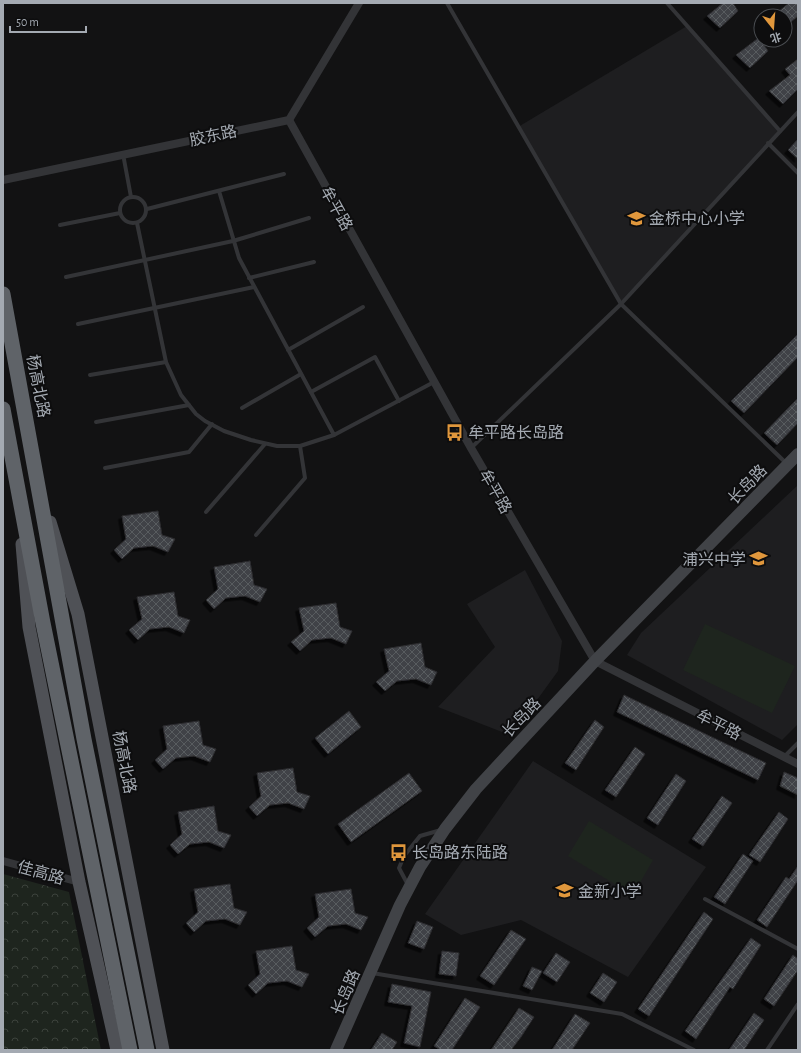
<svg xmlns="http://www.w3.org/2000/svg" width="801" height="1053" viewBox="0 0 801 1053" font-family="'Alegreya Sans','Noto Sans SC',sans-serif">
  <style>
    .built { fill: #1e1e20 }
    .grass { fill: #1e251e }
    .park { fill: url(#park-crowns) }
    .building { fill: url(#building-cross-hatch); stroke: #2c2c2f; filter: url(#shadow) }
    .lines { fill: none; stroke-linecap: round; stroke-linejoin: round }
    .lane { stroke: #333437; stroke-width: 4 }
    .street { stroke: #333437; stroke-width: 8 }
    .secondary { stroke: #414347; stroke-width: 12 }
    .primary { stroke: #4f5156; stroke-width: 13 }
    .highway { stroke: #5f6368; stroke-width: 15 }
    .labels { text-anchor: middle; stroke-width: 4; stroke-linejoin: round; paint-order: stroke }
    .street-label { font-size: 16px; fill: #a4aab2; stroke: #0d0d0e }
    .poi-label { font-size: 16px; fill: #a4aab2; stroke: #0d0d0e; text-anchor: start }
  </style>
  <defs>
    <pattern id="park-crowns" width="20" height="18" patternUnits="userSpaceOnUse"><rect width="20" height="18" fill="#1e251e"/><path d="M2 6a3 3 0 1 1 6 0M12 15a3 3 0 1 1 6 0" fill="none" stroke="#3c423c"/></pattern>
    <pattern id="building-cross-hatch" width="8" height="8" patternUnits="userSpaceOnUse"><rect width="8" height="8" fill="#414246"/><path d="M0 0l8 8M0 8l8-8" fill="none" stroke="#595b5e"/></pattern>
    <filter id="shadow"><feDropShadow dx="-3.5" dy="3.5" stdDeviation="0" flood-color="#0009"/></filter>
  </defs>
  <rect width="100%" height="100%" fill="#121213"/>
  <g class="built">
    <polygon points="687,26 780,131 621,304 518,127"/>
    <polygon points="798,485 798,724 782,740 627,655 641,633"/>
    <polygon points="525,570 562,641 558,671 537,700 502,732 438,707 495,647 467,604"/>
    <polygon points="533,761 706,867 628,977 521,920 461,935 425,914"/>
  </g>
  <g class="grass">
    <polygon points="705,624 795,666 772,713 683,670"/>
    <polygon points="589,821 653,860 633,895 568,856"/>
  </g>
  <polygon class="park" points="3,874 69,892 101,1050 3,1050"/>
  <g class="building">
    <polygon points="723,3 733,3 738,11 720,28 707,16"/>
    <polygon points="789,3 798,3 798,16 785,27 785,16 773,16"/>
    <polygon points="761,36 761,40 770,40 764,45 768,51 750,68 736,55"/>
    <polygon points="798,59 798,89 783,104 769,91 790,75 785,69"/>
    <polygon points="798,139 798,159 788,150"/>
    <polygon points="798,334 798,357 744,413 731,401"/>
    <polygon points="798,398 798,423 777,445 764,433"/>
    <polygon points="158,511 162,535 175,539 168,552 153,546 134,548 122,559 114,550 126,539 122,516"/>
    <polygon points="250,561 254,585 267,589 260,602 245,596 226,598 214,609 206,600 218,589 214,567"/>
    <polygon points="174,592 178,616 190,620 184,633 169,627 150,629 138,640 129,630 142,619 137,597"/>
    <polygon points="336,603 340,627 352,631 346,644 331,638 312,640 300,651 291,642 304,631 299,608"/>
    <polygon points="421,643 425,667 437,672 431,685 416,679 397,681 385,691 376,682 389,671 384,649"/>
    <polygon points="624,695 766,763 758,780 617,712"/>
    <polygon points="349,711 361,727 328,754 315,738"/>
    <polygon points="595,720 604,727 576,770 565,763"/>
    <polygon points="199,721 203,745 216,749 210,762 194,756 176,758 163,769 155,760 167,749 163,726"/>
    <polygon points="635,747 645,754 616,797 605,790"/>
    <polygon points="293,768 297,792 310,796 304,809 288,803 270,805 257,816 249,807 261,796 257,773"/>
    <polygon points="784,772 798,778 798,795 780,786"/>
    <polygon points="409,773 422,791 351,842 338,824"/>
    <polygon points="676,774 686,781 658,825 647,818"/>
    <polygon points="722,796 732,803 703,846 692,839"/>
    <polygon points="214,806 218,831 231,835 224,848 209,842 190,844 178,854 170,845 182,834 178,812"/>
    <polygon points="779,812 788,819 760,862 749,855"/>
    <polygon points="743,854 753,861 725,904 714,897"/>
    <polygon points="798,866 798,880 767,927 757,920 786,877 789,879"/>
    <polygon points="230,884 234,908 247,912 240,925 225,919 206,921 194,932 186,923 198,912 194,889"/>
    <polygon points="351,889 355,913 368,917 361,930 346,924 328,926 315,937 307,928 319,917 315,894"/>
    <polygon points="704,912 713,919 649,1016 638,1009"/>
    <polygon points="417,921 433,927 424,949 408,943"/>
    <polygon points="511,930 526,939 494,985 480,976"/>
    <polygon points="751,938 761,945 733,989 730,987 696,1039 685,1031"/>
    <polygon points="292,946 296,970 309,974 302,987 287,981 268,983 256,994 248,985 260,974 256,951"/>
    <polygon points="442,951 459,953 456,976 439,974"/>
    <polygon points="556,953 570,962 557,982 543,973"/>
    <polygon points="793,955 798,959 798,970 774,1006 764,999"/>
    <polygon points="532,967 542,971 532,990 523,986"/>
    <polygon points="603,973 617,982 604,1002 590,993"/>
    <polygon points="392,984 431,992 420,1047 404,1043 412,1006 388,1002"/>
    <polygon points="465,998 480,1007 452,1050 441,1050 434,1046"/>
    <polygon points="519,1008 534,1017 521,1037 511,1050 491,1050"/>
    <polygon points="754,1013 764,1020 744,1050 729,1050"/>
    <polygon points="575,1014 590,1023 572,1050 552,1050"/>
    <polygon points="382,1033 397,1042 392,1050 371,1050"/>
  </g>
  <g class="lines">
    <g class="lane">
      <polyline points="447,3 621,304 786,463"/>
      <polyline points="667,3 780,131"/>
      <polyline points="768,143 798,173"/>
      <polyline points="123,154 131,197"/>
      <polyline points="219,191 239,258 334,435 434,382"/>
      <circle cx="133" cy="210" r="13"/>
      <polyline points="147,209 284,174"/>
      <polyline points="137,223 166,362 181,395 196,414 205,421 224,431 251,440 277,446 300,446 334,435"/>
      <polyline points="60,225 120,213"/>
      <polyline points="66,277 233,241 309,218"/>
      <polyline points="249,278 314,262"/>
      <polyline points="78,324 254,287"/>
      <polyline points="288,350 363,307"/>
      <polyline points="90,375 166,362"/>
      <polyline points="311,392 375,357 399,401"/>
      <polyline points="242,408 301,374"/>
      <polyline points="96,422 189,405"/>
      <polyline points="471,448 621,304 798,112"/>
      <polyline points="105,468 189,452 212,424"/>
      <polyline points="206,512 265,444"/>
      <polyline points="256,535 305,478 300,446"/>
      <polyline points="784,757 798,743"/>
      <polyline points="408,885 399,868 404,856 420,836 441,830"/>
      <polyline points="705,899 798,949"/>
      <polyline points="372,973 622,1014 694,1050"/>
      <polyline points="767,1050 798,1004"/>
    </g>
    <g class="street">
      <polyline points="289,120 471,448 595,661 798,764"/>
      <polyline points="3,180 289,120 359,3"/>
      <polyline points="3,861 79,882"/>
    </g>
    <polyline class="secondary" points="336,1050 400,905 420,867 445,829 476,789 595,661 798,454"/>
    <g class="primary">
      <polyline points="50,522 78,614 163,1050"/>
      <polyline points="22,544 29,627 79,882 117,1050"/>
    </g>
    <g class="highway">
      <polyline points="3,294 84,739 147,1050"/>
      <polyline points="3,409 43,623 130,1050"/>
    </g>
  </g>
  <defs>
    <symbol id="school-bare" viewBox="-9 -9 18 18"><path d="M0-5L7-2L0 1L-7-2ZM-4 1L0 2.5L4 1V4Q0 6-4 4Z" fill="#e0973c" stroke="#0d0d0e" stroke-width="2.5" paint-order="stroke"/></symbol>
    <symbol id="bus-bare" viewBox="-9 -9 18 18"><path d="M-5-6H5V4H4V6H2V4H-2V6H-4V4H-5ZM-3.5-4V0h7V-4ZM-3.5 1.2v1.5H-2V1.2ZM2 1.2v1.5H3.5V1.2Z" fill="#e0973c" stroke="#0d0d0e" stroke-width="2.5" paint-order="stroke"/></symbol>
  </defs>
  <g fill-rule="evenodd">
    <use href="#school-bare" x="624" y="206" width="25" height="25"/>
    <use href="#bus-bare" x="442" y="420" width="25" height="25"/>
    <use href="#school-bare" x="746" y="546" width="25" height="25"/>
    <use href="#bus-bare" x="386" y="840" width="25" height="25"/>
    <use href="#school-bare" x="552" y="878" width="25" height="25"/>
  </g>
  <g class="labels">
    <g class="street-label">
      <text transform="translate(213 135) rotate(-12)" y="6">胶东路</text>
      <text transform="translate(337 208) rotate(61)" y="6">牟平路</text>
      <text transform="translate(39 386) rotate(79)" y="6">杨高北路</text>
      <text transform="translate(747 484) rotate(-46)" y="6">长岛路</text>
      <text transform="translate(496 491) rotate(60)" y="6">牟平路</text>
      <text transform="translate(521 717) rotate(-46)" y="6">长岛路</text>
      <text transform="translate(719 724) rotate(27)" y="6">牟平路</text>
      <text transform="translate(125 762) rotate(79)" y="6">杨高北路</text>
      <text transform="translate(41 872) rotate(16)" y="6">佳高路</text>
      <text transform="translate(345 992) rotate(-67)" y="6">长岛路</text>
    </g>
    <g class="poi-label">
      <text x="649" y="224">金桥中心小学</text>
      <text x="468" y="438">牟平路长岛路</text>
      <text x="746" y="565" text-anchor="end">浦兴中学</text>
      <text x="412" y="858">长岛路东陆路</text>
      <text x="578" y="897">金新小学</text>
    </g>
  </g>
  <rect width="801" height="1053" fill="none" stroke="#a4aab2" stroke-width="8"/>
  <g transform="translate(773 28) rotate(163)"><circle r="19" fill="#0d0d0e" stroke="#494c50"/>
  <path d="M0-3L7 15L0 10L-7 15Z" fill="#e0973c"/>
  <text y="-6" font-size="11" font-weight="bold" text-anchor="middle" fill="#a4aab2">北</text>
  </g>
  <path d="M10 26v6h76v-6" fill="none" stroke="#a4aab2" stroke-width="2"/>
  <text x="16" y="26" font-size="12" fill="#a4aab2" stroke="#0d0d0e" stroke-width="3" paint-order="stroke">50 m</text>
</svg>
